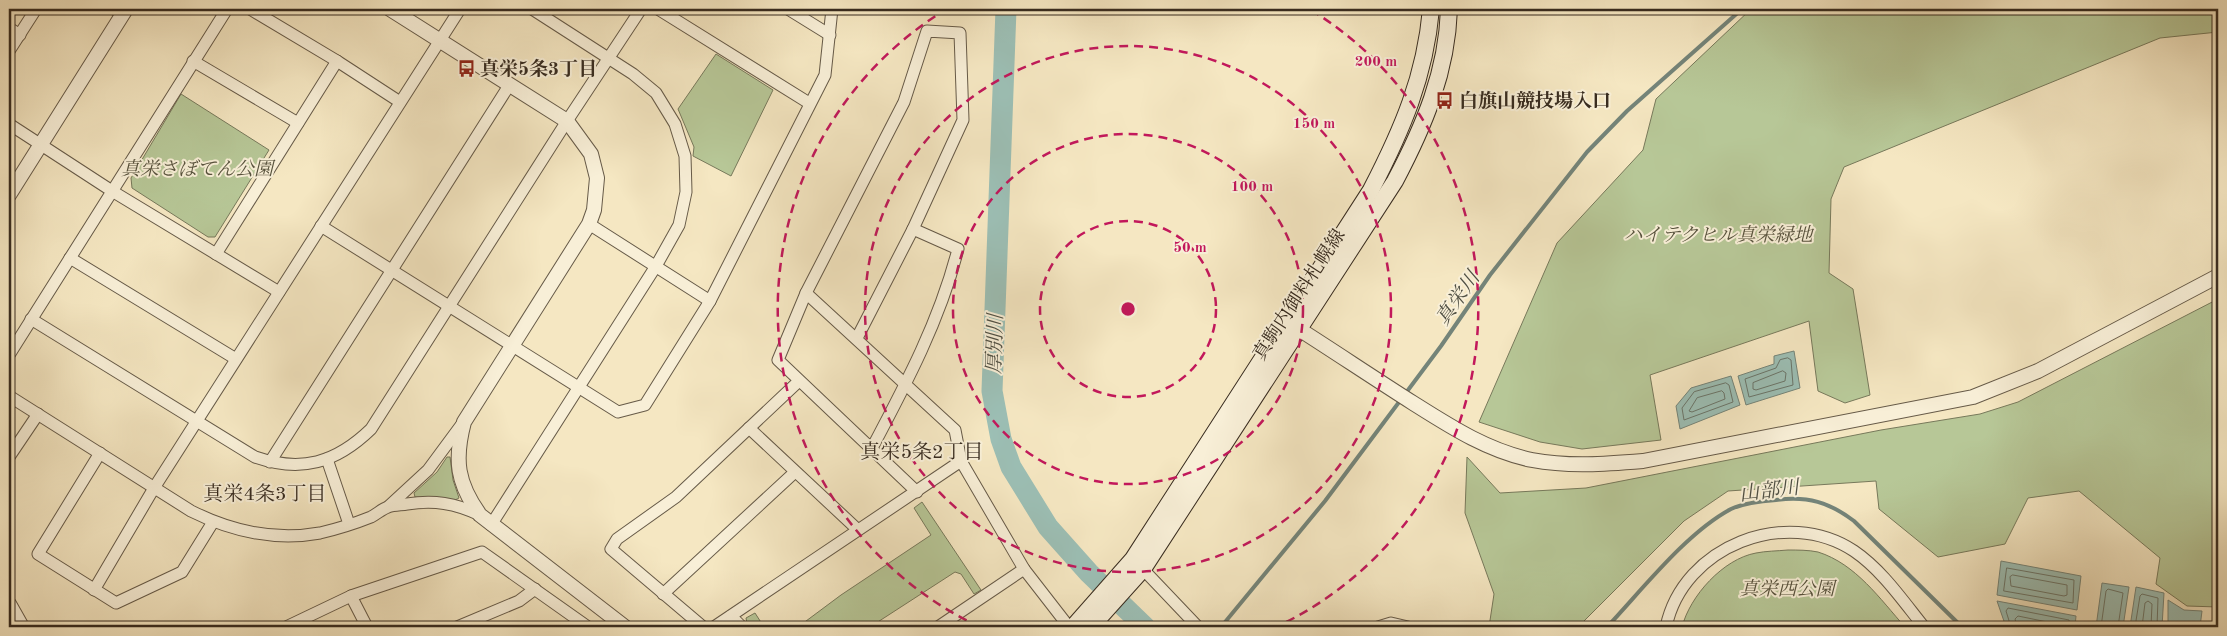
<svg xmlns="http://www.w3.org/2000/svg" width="2227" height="636" viewBox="0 0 2227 636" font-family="'Old Standard TT','Noto Serif JP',serif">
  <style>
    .green { fill: #b7c797; stroke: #77795b }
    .water { fill: #9cbfb5; stroke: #748479 }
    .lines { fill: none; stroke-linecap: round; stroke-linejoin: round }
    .shore { stroke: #6a756a; stroke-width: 1 }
    .stream { stroke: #748479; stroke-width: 4 }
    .river { stroke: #9cbfb5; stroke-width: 21 }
    .minor-casing { stroke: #665a48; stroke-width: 13 }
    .tertiary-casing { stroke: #665a48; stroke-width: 16 }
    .secondary-casing { stroke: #372b1f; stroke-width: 18 }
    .minor { stroke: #f8efd7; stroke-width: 11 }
    .tertiary { stroke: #f8efd7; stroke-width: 14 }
    .secondary { stroke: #f8efd7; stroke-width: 16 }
    .ring { fill: none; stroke: #c2185b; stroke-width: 2.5; stroke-dasharray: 9 6 }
    .labels { text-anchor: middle; stroke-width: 4; stroke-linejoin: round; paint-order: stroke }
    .poi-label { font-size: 19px; font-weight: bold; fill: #372b1f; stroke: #f8efd7; text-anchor: start }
    .park-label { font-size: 19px; font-style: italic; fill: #57523d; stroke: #f8efd7 }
    .street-label { font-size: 19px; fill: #372b1f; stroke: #f8efd7 }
    .water-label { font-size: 20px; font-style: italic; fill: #505044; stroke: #f8efd7 }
    .neighbourhood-label { font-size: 20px; fill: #372b1f; stroke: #f8efd7 }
    .centre { fill: #c2185b; stroke: #f8efd7; stroke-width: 2.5 }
    .ring-label { font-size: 15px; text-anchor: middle; font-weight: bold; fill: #c2185b; stroke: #f8efd7; stroke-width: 4; stroke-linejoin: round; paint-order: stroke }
  </style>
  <rect width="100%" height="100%" fill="#f5e7c2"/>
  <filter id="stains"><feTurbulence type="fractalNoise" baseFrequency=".004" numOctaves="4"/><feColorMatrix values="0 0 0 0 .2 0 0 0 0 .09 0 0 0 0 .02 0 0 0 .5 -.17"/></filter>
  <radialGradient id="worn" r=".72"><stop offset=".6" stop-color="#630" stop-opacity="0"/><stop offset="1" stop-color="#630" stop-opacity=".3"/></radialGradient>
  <g class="green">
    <polygon points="1751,9 2218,9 2218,32 2160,38 1844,167 1831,199 1829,273 1853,289 1870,395 1845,403 1818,391 1809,321 1650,375 1661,440 1582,449 1540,442 1479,422 1557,243 1643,150 1656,99"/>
    <polygon points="716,54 773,90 731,176 693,156 694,147 678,109"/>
    <polygon points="181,94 269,150 215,237 208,237 132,188 131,178"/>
    <polygon points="2218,299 2218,607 2187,606 2156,584 2160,558 2079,491 2028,498 2005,544 1938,557 1879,509 1876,481 1728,491 1684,521 1578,627 1489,627 1494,594 1465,513 1467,457 1500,493 1586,488 1881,430 1980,414 2018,402"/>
    <polygon points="447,457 450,457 453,480 459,498 455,500 415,497 414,493 437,472"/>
    <polygon points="922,502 981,590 974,594 961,574 955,572 870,627 798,627 841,595 931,535 914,508"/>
    <path d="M1788 550C1797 550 1809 550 1818 552 1856 564 1880 599 1905 627H1682C1690 596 1723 559 1756 553 1766 551 1777 551 1788 550Z"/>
    <polygon points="755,613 764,627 751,627 747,623 746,618"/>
  </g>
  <g class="water">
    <polygon points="1794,351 1800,388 1746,405 1738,376 1774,364 1774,356"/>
    <polygon points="1731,376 1740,405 1680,429 1676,406 1691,388"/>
    <polygon points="2001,561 2081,576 2077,610 1997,595"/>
    <polygon points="2102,583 2129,587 2123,627 2096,627"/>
    <polygon points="2136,587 2164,593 2162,627 2130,627"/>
    <polygon points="2168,600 2184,610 2202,611 2200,627 2168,627"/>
    <polygon points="1997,601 2076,616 2075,627 2006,627"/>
  </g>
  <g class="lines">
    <g class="shore">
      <polygon points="1788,358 1791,360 1793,385 1749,397 1745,379 1776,368 1780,360"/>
      <polygon points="1783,371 1786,373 1785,381 1756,390 1753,389 1753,383"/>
      <polygon points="1726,383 1729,385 1733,402 1684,420 1682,408 1694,392"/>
      <polygon points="1722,391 1724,393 1725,399 1692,412 1689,411 1697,398"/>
      <polygon points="2007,568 2074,580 2073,603 2004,591"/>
      <polygon points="2013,575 2067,585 2067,595 2064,596 2011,586 2010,577"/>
      <polyline points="2011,627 2006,611 2008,608 2069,620 2070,627"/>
      <polyline points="2017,627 2015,619 2018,616 2062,625 2064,627"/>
      <polyline points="2101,627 2106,591 2108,589 2123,593 2118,627"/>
      <polyline points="2135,627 2140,596 2142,594 2158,598 2157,627"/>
      <polyline points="2142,627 2145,603 2148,601 2152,604 2151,627"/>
    </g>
    <g class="stream">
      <polyline points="1221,627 1325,501 1441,346 1490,275 1587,152 1627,111 1742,9"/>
      <path d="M1607 627C1642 590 1686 533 1731 509 1744 503 1762 501 1776 500 1808 496 1829 502 1854 521L1962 627"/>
    </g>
    <polyline class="river" points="1006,9 992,391 1001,439 1011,467 1048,527 1089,573 1145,627"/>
    <defs>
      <g id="minor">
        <polyline points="114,9 123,14"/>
        <polyline points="250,9 337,61 400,102"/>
        <polyline points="658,9 809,103"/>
        <polyline points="788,9 830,35"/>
        <polyline points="9,28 20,35"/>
        <polyline points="9,51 36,9"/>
        <polyline points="193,61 298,123"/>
        <polyline points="9,124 112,191 279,292"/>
        <polyline points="589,224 710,301"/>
        <polyline points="321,226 618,412 645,405 710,301 825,75 832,9"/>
        <polyline points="216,254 337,61"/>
        <polyline points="70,258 236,359"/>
        <polyline points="806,293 955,430 961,461"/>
        <path d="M31 319 255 457C301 473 336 463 371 429L567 121 641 9"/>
        <polyline points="857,338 913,229 963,120 960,33 927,31 904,102 806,293 778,360 917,492"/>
        <polyline points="9,355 227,9"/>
        <path d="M9 396 191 511C231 531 276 541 320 533 337 529 356 523 371 517 377 514 382 509 388 507 393 505 401 505 407 504 434 500 455 503 480 515"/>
        <polyline points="749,428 857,529"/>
        <path d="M872 448C906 384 940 320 958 249L913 229"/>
        <polyline points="100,453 38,554 116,603 182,572 213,522"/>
        <polyline points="9,457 38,414"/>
        <polyline points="327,459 349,524"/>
        <polyline points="270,462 510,84"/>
        <polyline points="389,506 428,470 462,424"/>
        <polyline points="491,525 656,266 679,225 686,192 685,156 675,124 656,93 633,74 532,9"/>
        <polyline points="1139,565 1198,627"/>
        <polyline points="94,590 154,488 460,9"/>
        <polyline points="663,594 795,472"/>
        <polyline points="351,596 367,627"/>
        <polyline points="731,616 742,627"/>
        <polyline points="286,627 351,596 482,552 588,627"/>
        <polyline points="457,627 519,601 535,589"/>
        <polyline points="703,627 611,549 617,539 676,497 799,381"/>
        <polyline points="714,627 961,461 1024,569 1069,627"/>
        <polyline points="938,627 1024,569"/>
        <polyline points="1378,627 1391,623 1408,627"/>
        <path d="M1666 627C1683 546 1786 506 1854 551 1882 570 1903 601 1924 627"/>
      </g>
      <g id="tertiary">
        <path d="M390 9 567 121 591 154 597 178 594 210 589 224 464 422C454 460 457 483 480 515L625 627"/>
        <polyline points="9,195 126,9"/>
        <path d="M1291 324C1332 350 1372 377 1413 403 1451 427 1488 451 1532 460 1569 467 1606 464 1643 461L1973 397 2038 371 2218 276"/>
        <polyline points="9,604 22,627"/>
      </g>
      <g id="secondary">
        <path d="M1073 627 1133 559 1371 190C1402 130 1425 77 1431 9"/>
        <path d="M1091 627 1143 569 1395 181C1424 126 1447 72 1449 9"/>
      </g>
    </defs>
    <use href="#minor" class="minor-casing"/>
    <use href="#tertiary" class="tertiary-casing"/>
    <use href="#secondary" class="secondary-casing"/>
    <use href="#minor" class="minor"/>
    <use href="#tertiary" class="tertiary"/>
    <use href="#secondary" class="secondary"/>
  </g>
  <g class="ring">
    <circle cx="1128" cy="309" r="88"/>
    <circle cx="1128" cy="309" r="175"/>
    <circle cx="1128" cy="309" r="263"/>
    <path d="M980 627A351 351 0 0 1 945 10M1311 10A351 351 0 0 1 1276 627"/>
  </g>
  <defs>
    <symbol id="bus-bare" viewBox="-9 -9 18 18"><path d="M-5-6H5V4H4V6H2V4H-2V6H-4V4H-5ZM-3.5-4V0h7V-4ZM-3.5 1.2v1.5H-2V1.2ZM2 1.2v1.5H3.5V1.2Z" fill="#8f2418" stroke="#f8efd7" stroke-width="2.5" paint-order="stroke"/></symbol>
  </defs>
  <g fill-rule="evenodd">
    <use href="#bus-bare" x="454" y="56" width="25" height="25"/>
    <use href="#bus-bare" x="1432" y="88" width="25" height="25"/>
  </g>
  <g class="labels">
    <g class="poi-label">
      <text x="480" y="75">真栄5条3丁目</text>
      <text x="1459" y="107">白旗山競技場入口</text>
    </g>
    <g class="park-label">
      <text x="197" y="175">真栄さぼてん公園</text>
      <text x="1718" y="241">ハイテクヒル真栄緑地</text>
      <text x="1787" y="595">真栄西公園</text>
    </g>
    <g class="street-label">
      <text transform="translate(1298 294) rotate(-57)" y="7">真駒内御料札幌線</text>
    </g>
    <g class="water-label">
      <text transform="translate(1457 298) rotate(-55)" y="7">真栄川</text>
      <text transform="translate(994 344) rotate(-88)" y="7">厚別川</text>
      <text transform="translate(1769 490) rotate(-7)" y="7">山部川</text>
    </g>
    <g class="neighbourhood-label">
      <text x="922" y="458">真栄5条2丁目</text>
      <text x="265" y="500">真栄4条3丁目</text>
    </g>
  </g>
  <circle cx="1128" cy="309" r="8" class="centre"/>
  <g class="ring-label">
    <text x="1376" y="66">200 m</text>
    <text x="1314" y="128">150 m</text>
    <text x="1252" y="191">100 m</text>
    <text x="1190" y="252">50 m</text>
  </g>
  <rect width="2227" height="636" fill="none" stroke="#f5e7c2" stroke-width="30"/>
  <rect x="10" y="10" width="2207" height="616" fill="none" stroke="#372b1f" stroke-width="2.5"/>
  <rect x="15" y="15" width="2197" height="606" fill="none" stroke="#372b1f"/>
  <rect width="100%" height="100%" filter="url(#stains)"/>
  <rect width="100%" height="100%" fill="url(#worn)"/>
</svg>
